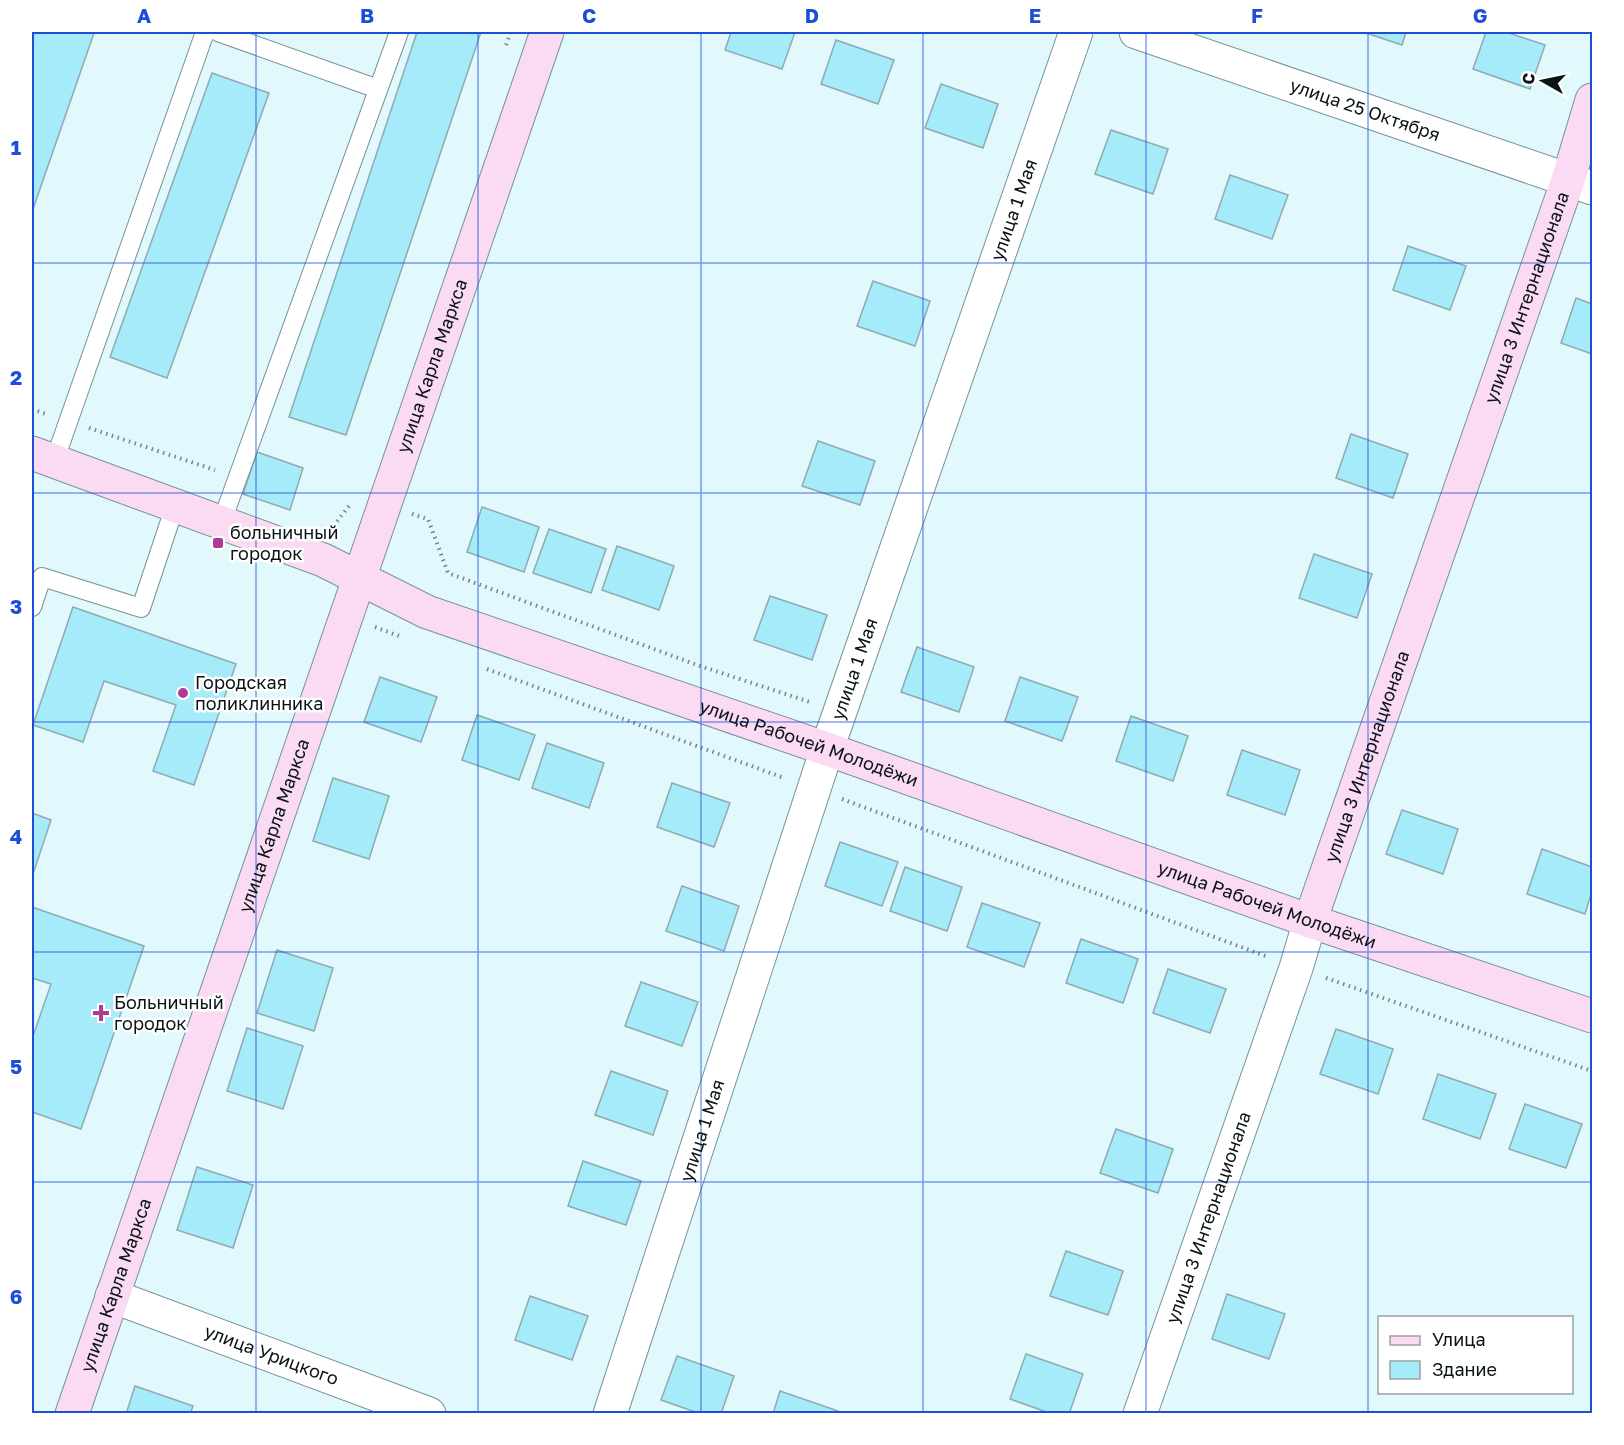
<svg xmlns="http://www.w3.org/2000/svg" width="1624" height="1445" viewBox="0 0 1624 1445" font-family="'Golos Text',sans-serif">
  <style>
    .building { fill: #a5ebfa; stroke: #8faab0; stroke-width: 1.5 }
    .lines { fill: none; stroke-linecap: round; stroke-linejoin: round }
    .lane-casing { stroke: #789297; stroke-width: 20 }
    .street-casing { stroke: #789297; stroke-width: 35 }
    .secondary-casing { stroke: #789297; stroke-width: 35 }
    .path { stroke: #76868a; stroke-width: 4; stroke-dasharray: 1.5 4.5; stroke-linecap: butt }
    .lane { stroke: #fff; stroke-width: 18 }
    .street { stroke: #fff; stroke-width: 33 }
    .secondary { stroke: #fbdaf3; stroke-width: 33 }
    .grid { fill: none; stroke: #1d4ed8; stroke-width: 1.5; stroke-opacity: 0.55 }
    .poi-dot { fill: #ae3b95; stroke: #fff; stroke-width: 2 }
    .labels { text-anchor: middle; stroke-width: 5; stroke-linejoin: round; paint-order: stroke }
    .street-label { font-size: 18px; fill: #0a1416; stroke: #fff }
    .poi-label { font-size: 18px; fill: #0a1416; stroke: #fff; text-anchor: start }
    .neatline { fill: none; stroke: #1d4ed8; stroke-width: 2 }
    .grid-label { font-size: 20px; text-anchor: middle; font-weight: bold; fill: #1d4ed8 }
  </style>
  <rect width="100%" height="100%" fill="#e1f8fd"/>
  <g class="building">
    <polygon points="32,32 94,33 32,212"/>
    <polygon points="417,32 481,32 346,435 289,417"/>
    <polygon points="731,32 795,32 782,69 725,50"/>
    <polygon points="1363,32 1406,32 1402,45"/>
    <polygon points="1486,32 1506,32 1545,45 1530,89 1473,69"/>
    <polygon points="836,40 894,60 878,104 821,84"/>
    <polygon points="212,73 269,93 167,378 110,357"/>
    <polygon points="941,84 998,104 983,148 925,128"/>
    <polygon points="1111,130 1168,149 1153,194 1095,174"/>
    <polygon points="1230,175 1288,195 1272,239 1215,219"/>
    <polygon points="1408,246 1466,266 1450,310 1393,290"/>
    <polygon points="873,281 930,301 915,346 857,326"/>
    <polygon points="1576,298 1592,304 1592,354 1561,343"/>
    <polygon points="1351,434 1408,454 1393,498 1336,478"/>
    <polygon points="818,441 875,461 860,505 802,486"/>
    <polygon points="257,452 303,468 290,510 243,494"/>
    <polygon points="482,507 539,527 524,572 467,552"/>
    <polygon points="549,529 606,549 591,593 533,573"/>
    <polygon points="617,546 674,566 659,610 602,590"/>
    <polygon points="1314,554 1372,574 1357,618 1299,598"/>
    <polygon points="770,596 827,615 812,660 754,640"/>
    <polygon points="73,607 236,664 194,785 153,771 176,705 104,681 83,742 33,725"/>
    <polygon points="917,647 974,667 959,712 901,692"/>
    <polygon points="380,677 437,697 421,742 364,722"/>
    <polygon points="1020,677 1078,697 1062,741 1005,721"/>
    <polygon points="477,715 535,735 519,780 462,760"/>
    <polygon points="1131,716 1188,736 1173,781 1116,761"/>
    <polygon points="547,743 604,763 589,808 532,788"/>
    <polygon points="1242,750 1300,770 1285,815 1227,795"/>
    <polygon points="333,778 389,796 369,859 313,841"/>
    <polygon points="672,783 730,803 714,847 657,827"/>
    <polygon points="1402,810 1458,829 1443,874 1386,854"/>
    <polygon points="32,813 51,820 32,877"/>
    <polygon points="840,842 898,862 882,906 825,886"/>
    <polygon points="1542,849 1592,867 1592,891 1585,914 1527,894"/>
    <polygon points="905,867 962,887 947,931 890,911"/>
    <polygon points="682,886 739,906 724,951 666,931"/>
    <polygon points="982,903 1040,923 1024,967 967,947"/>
    <polygon points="32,907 144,946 81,1129 32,1112 32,1039 51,984 32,978"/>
    <polygon points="1081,939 1138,959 1123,1003 1066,983"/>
    <polygon points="277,950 333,968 314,1031 257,1013"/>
    <polygon points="1168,969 1226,989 1210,1033 1153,1013"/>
    <polygon points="641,982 698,1002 682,1046 625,1026"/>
    <polygon points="247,1028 303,1046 283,1109 227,1091"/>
    <polygon points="1336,1029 1393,1049 1378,1094 1320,1074"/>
    <polygon points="611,1071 668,1091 653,1135 595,1115"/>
    <polygon points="1438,1074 1496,1094 1480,1139 1423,1119"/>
    <polygon points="1525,1104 1582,1124 1566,1168 1509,1149"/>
    <polygon points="1116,1129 1173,1149 1158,1193 1100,1173"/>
    <polygon points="583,1161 641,1181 626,1225 568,1206"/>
    <polygon points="197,1167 253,1185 233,1248 177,1230"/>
    <polygon points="1066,1251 1123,1271 1108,1315 1050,1296"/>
    <polygon points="1227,1294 1285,1314 1269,1359 1212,1339"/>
    <polygon points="530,1296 588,1316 572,1360 515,1340"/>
    <polygon points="1026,1354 1083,1374 1069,1414 1052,1414 1010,1399"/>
    <polygon points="677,1356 734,1376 721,1414 701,1414 661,1400"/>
    <polygon points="135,1386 193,1406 190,1414 126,1414"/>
    <polygon points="780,1391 838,1411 837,1414 773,1414"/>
  </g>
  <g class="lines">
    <defs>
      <g id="lane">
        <polyline points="218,32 378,89"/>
        <polyline points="54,462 205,32"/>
        <polyline points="222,521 399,32"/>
        <polyline points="32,607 42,577 141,608 175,506"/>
      </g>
      <g id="street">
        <path id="s1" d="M1136 32 1592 188"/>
        <path id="s2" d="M112 1296 429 1414"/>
        <path id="s3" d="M610 1414 827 749 1076 32"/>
        <path id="s4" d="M1140 1414 1296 968 1310 921"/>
      </g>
      <g id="secondary">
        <path id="s5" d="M32 453 323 560 427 612 827 749 1310 921 1592 1016"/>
        <path id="s6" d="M1310 921 1568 180 1592 100"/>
        <path id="s7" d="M72 1414 547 32"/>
      </g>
    </defs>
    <use href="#lane" class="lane-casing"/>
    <use href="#street" class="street-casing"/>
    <use href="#secondary" class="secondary-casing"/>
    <g class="path">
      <polyline points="506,45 511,32"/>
      <polyline points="32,409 48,415"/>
      <polyline points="89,428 215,470"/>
      <polyline points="412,514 428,519 448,573 700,666 810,702"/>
      <polyline points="332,532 334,525 349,506"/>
      <polyline points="375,627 402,637"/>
      <polyline points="487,669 784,778"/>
      <polyline points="842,799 1268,957"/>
      <polyline points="1326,978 1592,1071"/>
    </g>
    <use href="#lane" class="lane"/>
    <use href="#street" class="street"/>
    <use href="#secondary" class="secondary"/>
  </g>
  <path class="grid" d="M256 32V1414M478 32V1414M701 32V1414M923 32V1414M1146 32V1414M1368 32V1414M32 263H1592M32 493H1592M32 722H1592M32 952H1592M32 1182H1592"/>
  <g class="poi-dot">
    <rect x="212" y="537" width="12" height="12" rx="3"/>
    <circle cx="183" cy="693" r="6"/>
    <path d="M98 1004h6v6h6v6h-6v6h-6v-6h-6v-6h6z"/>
  </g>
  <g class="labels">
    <g class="street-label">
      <text dy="6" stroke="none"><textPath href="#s1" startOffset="242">улица 25 Октября</textPath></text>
      <text dy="6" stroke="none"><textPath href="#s3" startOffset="1270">улица 1 Мая</textPath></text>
      <text dy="6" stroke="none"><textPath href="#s6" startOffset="660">улица 3 Интернационала</textPath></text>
      <text dy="6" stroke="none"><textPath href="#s7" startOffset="1108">улица Карла Маркса</textPath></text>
      <text dy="6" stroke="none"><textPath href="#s3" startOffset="784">улица 1 Мая</textPath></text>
      <text dy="6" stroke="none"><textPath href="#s5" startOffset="830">улица Рабочей Молодёжи</textPath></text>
      <text dy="6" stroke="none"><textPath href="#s6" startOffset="174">улица 3 Интернационала</textPath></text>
      <text dy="6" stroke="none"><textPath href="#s7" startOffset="622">улица Карла Маркса</textPath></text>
      <text dy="6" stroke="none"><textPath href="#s5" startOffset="1316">улица Рабочей Молодёжи</textPath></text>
      <text dy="6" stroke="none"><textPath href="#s3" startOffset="298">улица 1 Мая</textPath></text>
      <text dy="6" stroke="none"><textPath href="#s4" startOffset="208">улица 3 Интернационала</textPath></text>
      <text dy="6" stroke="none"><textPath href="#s7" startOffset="136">улица Карла Маркса</textPath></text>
      <text dy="6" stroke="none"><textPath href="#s2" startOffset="170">улица Урицкого</textPath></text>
    </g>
    <g class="poi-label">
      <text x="230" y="539">больничный<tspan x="230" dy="21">городок</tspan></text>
      <text x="195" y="689">Городская<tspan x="195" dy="21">поликлинника</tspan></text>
      <text x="114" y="1009">Больничный<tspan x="114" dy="21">городок</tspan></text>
    </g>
  </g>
  <rect width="1624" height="1445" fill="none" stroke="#ffffff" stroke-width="66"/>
  <rect x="1378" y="1316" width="195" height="78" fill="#ffffff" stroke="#9da1a2" stroke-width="1.5"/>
  <rect x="1390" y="1336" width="30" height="9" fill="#fbdaf3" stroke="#9da1a2" stroke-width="1.5"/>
  <text x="1432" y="1346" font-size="18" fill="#0a1416">Улица</text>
  <rect x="1390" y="1361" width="30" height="18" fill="#a5ebfa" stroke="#9da1a2" stroke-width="1.5"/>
  <text x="1432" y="1376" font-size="18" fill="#0a1416">Здание</text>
  <g transform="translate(1543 81) rotate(279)" stroke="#ffffff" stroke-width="4.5" paint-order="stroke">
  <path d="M0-4.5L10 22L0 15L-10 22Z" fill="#0a1416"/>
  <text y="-9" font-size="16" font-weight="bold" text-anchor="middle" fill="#0a1416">С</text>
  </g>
  <rect x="33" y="33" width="1558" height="1379" class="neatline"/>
  <g class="grid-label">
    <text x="144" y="23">A</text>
    <text x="367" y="23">B</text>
    <text x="589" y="23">C</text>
    <text x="812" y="23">D</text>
    <text x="1035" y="23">E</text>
    <text x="1257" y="23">F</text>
    <text x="1480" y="23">G</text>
    <text x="16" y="155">1</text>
    <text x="16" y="385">2</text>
    <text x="16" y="614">3</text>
    <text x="16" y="844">4</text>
    <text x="16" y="1074">5</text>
    <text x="16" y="1304">6</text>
  </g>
</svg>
